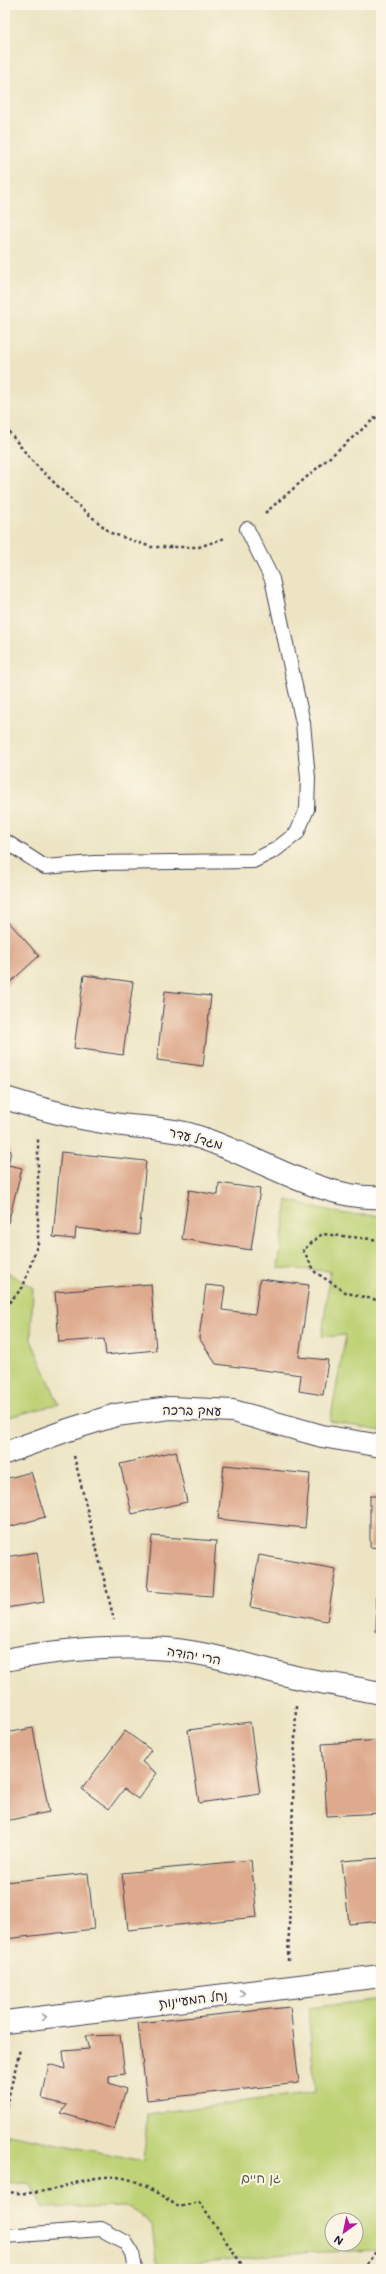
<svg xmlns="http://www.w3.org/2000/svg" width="386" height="2274" viewBox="0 0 386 2274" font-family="Mali,'Playpen Sans Hebrew',sans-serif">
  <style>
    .green { fill: #bdd175; stroke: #707a58; fill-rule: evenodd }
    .building { fill: #deaa8e }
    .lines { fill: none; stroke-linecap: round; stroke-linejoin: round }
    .service-casing { stroke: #403f4f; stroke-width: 16 }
    .minor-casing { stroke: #403f4f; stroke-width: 24 }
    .tertiary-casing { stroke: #403f4f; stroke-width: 24 }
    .path { stroke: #403f4f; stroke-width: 2.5; stroke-dasharray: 3 3; stroke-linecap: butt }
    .service { stroke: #fff; stroke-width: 14 }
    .minor { stroke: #fff; stroke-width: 22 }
    .tertiary { stroke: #fff; stroke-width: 22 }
    .oneway { stroke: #9c9ca7 }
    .labels { text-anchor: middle; stroke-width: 4; stroke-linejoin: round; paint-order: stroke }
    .street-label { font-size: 13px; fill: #22223b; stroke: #fcf5e5 }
    .park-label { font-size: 13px; fill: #50574c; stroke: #fcf5e5 }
  </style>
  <rect width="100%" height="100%" fill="#fcf5e5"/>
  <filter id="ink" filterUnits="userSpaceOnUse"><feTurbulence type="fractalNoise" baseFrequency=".025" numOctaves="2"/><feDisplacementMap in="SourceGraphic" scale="8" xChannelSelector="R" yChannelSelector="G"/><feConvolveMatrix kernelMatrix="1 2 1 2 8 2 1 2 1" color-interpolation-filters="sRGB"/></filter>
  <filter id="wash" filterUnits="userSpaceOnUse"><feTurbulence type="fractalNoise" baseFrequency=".012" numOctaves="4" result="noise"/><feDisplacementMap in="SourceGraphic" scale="16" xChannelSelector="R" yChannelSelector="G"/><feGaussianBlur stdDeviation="0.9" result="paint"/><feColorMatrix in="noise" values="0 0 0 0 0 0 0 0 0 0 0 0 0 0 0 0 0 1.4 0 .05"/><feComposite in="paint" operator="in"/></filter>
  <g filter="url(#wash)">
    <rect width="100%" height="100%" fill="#ece4c3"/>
    <g class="green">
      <polygon points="287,1200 344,1214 381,1216 381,1431 330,1421 346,1335 322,1337 330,1271 278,1268"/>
      <polygon points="5,1271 33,1288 31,1340 59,1404 5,1418"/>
      <path d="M381 1999V2250L294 2253 157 2267 152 2225 137 2212 126 2206 43 2208 30 2183 5 2184V2146L8 2134 144 2161 147 2114 315 2092 308 2008ZM332 2220H356V2244H332Z"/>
    </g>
    <g id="blocks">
      <g class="building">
        <polygon points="8,921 39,956 5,987 5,924"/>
        <polygon points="84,975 133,982 123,1055 74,1048"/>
        <polygon points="165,991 211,996 203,1066 157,1060"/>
        <polygon points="5,1149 11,1151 8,1165 22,1168 8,1223 5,1222"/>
        <polygon points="61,1152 146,1161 139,1235 76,1228 75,1239 53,1237"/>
        <polygon points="219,1183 260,1189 251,1250 182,1239 189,1190 218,1195"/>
        <polygon points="260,1279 309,1285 299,1357 328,1360 323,1395 299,1391 301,1375 216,1364 199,1338 206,1285 225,1287 222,1310 255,1314"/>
        <polygon points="151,1284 156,1350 106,1355 104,1339 59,1342 55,1292"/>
        <polygon points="176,1451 187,1502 132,1514 120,1464"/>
        <polygon points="224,1465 310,1474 305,1528 218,1519"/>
        <polygon points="31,1472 45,1517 5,1528 5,1479"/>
        <polygon points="370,1496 381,1496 381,1548 370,1547"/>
        <polygon points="152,1536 216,1541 212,1596 147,1591"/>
        <polygon points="37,1552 44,1602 5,1608 5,1557"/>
        <polygon points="259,1555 336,1569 327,1621 250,1607"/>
        <polygon points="377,1580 381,1581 381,1633 376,1633"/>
        <polygon points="250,1722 260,1794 199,1803 188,1730"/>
        <polygon points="33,1728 49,1812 5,1821 5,1733"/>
        <polygon points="125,1731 151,1750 142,1762 157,1773 138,1799 124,1789 109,1809 82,1789"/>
        <polygon points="381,1740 381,1813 327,1816 322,1744"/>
        <polygon points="381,1858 381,1921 349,1924 342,1861"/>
        <polygon points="251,1860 257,1917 128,1930 122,1873"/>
        <polygon points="88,1873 94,1929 5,1939 5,1882"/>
        <polygon points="290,2007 299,2083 147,2100 138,2023"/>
        <polygon points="120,2035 125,2074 109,2076 109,2083 126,2089 114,2129 61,2113 67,2105 42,2099 49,2064 65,2069 63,2051 89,2049 85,2036"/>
      </g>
    </g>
  </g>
  <g filter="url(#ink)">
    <use href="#blocks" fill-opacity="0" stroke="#403f4f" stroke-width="1"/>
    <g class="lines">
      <defs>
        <g id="service">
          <polyline points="5,841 45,867 94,863 253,861 275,850 297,833 307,809 308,778 303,723 272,579 247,529"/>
          <polyline points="5,2236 101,2229 125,2242 132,2253 135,2269"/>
        </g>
        <g id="minor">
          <path d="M5 1098C39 1109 73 1117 108 1123 136 1128 165 1127 192 1135 252 1152 319 1201 381 1197"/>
          <polyline points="5,1453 68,1430 116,1415 170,1408 233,1411 322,1436 381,1446"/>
          <polyline points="5,2022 381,1976"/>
        </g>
        <path id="tertiary" d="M5 1660C58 1650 114 1645 168 1649 211 1653 253 1667 295 1677 323 1683 352 1687 381 1693"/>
      </defs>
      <use href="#service" class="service-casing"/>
      <use href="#minor" class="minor-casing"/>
      <use href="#tertiary" class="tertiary-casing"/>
      <g class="path">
        <polyline points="5,427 33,462 74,502 111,533 151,547 199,547 225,538"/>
        <polyline points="265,513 381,413"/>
        <polyline points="381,1240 322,1234 303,1250 315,1272 347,1293 381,1301"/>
        <polyline points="5,1307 23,1287 38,1243 38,1137"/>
        <polyline points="74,1456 114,1620"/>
        <polyline points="288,1961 296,1706"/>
        <polyline points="5,2112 20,2049"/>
        <path d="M5 2191C50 2202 86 2168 128 2179 144 2183 165 2198 179 2207L199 2202 245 2269"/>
        <polyline points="363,2269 381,2245"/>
      </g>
      <use href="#service" class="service"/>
      <use href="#minor" class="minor"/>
      <use href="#tertiary" class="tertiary"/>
    </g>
    <defs><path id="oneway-chevron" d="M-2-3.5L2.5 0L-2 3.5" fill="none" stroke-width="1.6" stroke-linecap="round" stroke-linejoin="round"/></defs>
    <g class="oneway">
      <use href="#oneway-chevron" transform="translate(242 1993) rotate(-7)"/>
      <use href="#oneway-chevron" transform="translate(44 2017) rotate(-7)"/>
    </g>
  </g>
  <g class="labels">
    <g class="street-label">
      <text transform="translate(196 1138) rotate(14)" y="5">מגדל עדר</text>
      <text transform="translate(192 1410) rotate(1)" y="5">עמק ברכה</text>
      <text transform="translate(194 1655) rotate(10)" y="5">הרי יהודה</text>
      <text transform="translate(193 1999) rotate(-7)" y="5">נחל המעיינות</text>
    </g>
    <g class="park-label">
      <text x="261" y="2183">גן חיים</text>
    </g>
  </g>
  <rect width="386" height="2274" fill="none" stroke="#fcf5e5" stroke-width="20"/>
  <g transform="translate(344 2232) rotate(213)"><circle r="19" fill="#fcf5e5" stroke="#a5a1a1"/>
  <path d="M0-3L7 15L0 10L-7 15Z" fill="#b5179e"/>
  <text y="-6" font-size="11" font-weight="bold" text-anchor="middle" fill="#22223b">N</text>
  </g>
</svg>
